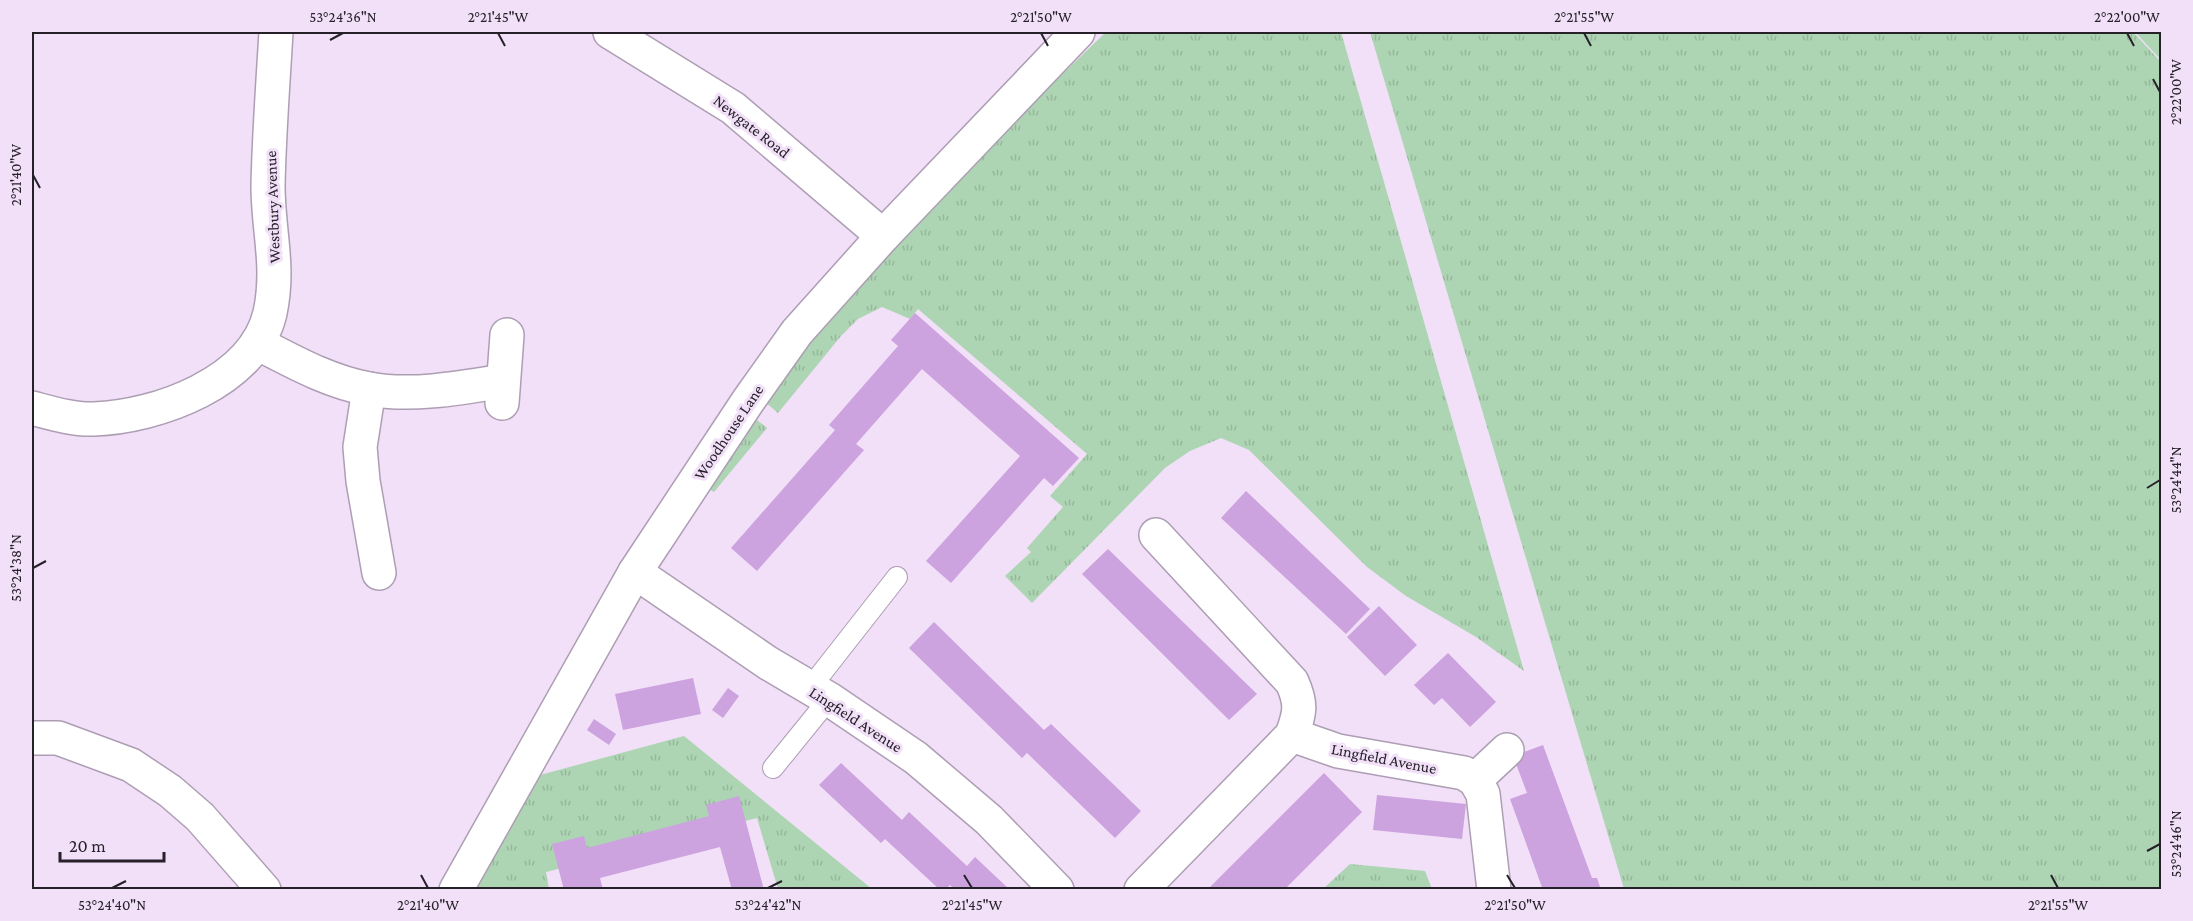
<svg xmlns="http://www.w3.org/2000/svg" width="2193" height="921" viewBox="0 0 2193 921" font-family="'Crimson Pro',serif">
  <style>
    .grass { fill: url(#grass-tufts) }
    .park { fill: #add5b3 }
    .building { fill: #cca2df }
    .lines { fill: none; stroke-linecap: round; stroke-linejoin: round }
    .service-casing { stroke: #ad9eb4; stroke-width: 22 }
    .minor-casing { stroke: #ad9eb4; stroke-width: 36 }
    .service { stroke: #fff; stroke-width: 20 }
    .minor { stroke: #fff; stroke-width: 33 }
    .ticks { fill: none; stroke: #262029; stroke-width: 2 }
    .labels { text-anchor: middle; stroke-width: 6; stroke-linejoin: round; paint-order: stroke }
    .street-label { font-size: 16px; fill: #262029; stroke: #f1e0f8 }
    .neatline { fill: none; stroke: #262029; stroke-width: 2 }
    .ticks-label { font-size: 15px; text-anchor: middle; fill: #262029 }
  </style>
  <defs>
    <pattern id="grass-tufts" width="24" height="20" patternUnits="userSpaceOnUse" patternTransform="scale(1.5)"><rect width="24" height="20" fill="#add5b3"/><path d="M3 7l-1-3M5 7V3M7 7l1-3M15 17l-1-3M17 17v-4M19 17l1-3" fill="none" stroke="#95b79a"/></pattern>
  </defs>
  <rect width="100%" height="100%" fill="#f1e0f8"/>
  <g class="grass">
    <polygon points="1106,32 1341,32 1524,671 1476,637 1406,596 1367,567 1249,450 1221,438 1190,451 1165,468 1032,603 1005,576 1031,552 1027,548 1063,507 1050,496 1087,454 918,309 910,319 882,307 858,319 841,336 778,413 764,401 890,241"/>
    <polygon points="1370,32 2133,32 2162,63 2161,889 1624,889"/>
    <polygon points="752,416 767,428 714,492 704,486"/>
    <polygon points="684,736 872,889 778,889 757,818 546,872 549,889 476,890 540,775"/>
    <polygon points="1350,864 1425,871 1432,889 1323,889"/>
  </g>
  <polygon class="park" points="2135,32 2161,32 2161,60"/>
  <g class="building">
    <polygon points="915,313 1079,458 1053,486 1044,478 951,583 926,561 1020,456 922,369 856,444 864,450 757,571 731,548 835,430 829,425 898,346 891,340"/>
    <polygon points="1246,491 1370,609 1346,634 1221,518"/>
    <polygon points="1108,549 1257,694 1229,720 1082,574"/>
    <polygon points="1379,606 1417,645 1385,676 1347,637"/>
    <polygon points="934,622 1044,730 1051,724 1141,811 1115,838 1027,753 1022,758 909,648"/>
    <polygon points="1448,653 1496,702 1470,727 1442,698 1434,705 1414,685"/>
    <polygon points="693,678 701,714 623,730 615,694"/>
    <polygon points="728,688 739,696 723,718 712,710"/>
    <polygon points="594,719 616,734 609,745 587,730"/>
    <polygon points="1543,745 1592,878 1597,878 1601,890 1543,890 1510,799 1527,793 1513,756"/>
    <polygon points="841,763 902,820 909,812 967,866 975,857 1010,890 955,890 950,885 945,890 940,890 885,839 881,843 819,785"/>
    <polygon points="1324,773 1362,812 1284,890 1207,890"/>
    <polygon points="1377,795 1466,804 1462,839 1373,830"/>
    <polygon points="739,796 764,890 732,890 720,847 600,878 603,890 564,890 552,844 584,836 587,848 709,816 706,805"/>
  </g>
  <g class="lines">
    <defs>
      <g id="service">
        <polyline points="810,688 897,577"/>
        <polyline points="773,768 829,699"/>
      </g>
      <g id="minor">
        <polyline points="610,32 733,108 883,236"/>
        <path d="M257 343C292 361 329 382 369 389 411 397 461 388 503 381"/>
        <polyline points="369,389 360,447 363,481 379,573"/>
        <polyline points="502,403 507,335"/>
        <path d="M32 408C51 413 74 420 94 419 157 417 254 382 270 313 280 266 268 231 268 186 269 135 273 83 276 32"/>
        <polyline points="635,572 768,663 829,699 916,758 989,820 1057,890"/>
        <polyline points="1292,735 1338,751 1464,773 1475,780 1483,794 1494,890"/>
        <polyline points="32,738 58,738 131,765 170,791 200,817 264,890"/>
        <polyline points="1475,780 1507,750"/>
        <polyline points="456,890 635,572 748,401 797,332 883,236 1078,32"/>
        <path d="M1141 890 1292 735C1300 713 1302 704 1292 682L1156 535"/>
      </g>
    </defs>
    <use href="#service" class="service-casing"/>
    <use href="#minor" class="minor-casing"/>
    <use href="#service" class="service"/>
    <use href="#minor" class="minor"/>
  </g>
  <path class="ticks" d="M498 33 505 46M1041 33 1048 46M1584 33 1591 46M2127 33 2134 46M330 40 343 33M2153 79 2160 92M33 175 40 188M2147 488 2160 480M33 568 46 561M2147 851 2160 844M421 875 428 888M964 875 972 888M1507 875 1515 888M2051 875 2058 888M112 888 126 881M768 888 782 881"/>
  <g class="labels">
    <g class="street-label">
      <text transform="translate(752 126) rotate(38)" y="6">Newgate Road</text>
      <text transform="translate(272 207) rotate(-92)" y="6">Westbury Avenue</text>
      <text transform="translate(728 432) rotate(-56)" y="6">Woodhouse Lane</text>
      <text transform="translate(856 719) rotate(33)" y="6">Lingfield Avenue</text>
      <text transform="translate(1384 758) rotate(11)" y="6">Lingfield Avenue</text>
    </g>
  </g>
  <rect width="2193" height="921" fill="none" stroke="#f1e0f8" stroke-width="66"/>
  <path d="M60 852v9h104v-9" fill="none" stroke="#262029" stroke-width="3"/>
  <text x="69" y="852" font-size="18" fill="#262029" stroke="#f1e0f8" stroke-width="4.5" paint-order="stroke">20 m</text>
  <rect x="33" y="33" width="2127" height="855" class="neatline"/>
  <g class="ticks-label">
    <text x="343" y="22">53°24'36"N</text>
    <text x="498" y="22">2°21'45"W</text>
    <text x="1041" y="22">2°21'50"W</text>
    <text x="1584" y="22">2°21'55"W</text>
    <text x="2127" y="22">2°22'00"W</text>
    <text transform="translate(2176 92) rotate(-90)" y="5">2°22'00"W</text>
    <text transform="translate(16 175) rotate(-90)" y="5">2°21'40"W</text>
    <text transform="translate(2176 480) rotate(-90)" y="5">53°24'44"N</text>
    <text transform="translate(16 568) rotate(-90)" y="5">53°24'38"N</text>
    <text transform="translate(2176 844) rotate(-90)" y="5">53°24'46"N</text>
    <text x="112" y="910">53°24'40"N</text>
    <text x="428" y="910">2°21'40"W</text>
    <text x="768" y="910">53°24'42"N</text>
    <text x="972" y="910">2°21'45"W</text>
    <text x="1515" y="910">2°21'50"W</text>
    <text x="2058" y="910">2°21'55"W</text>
  </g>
</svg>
